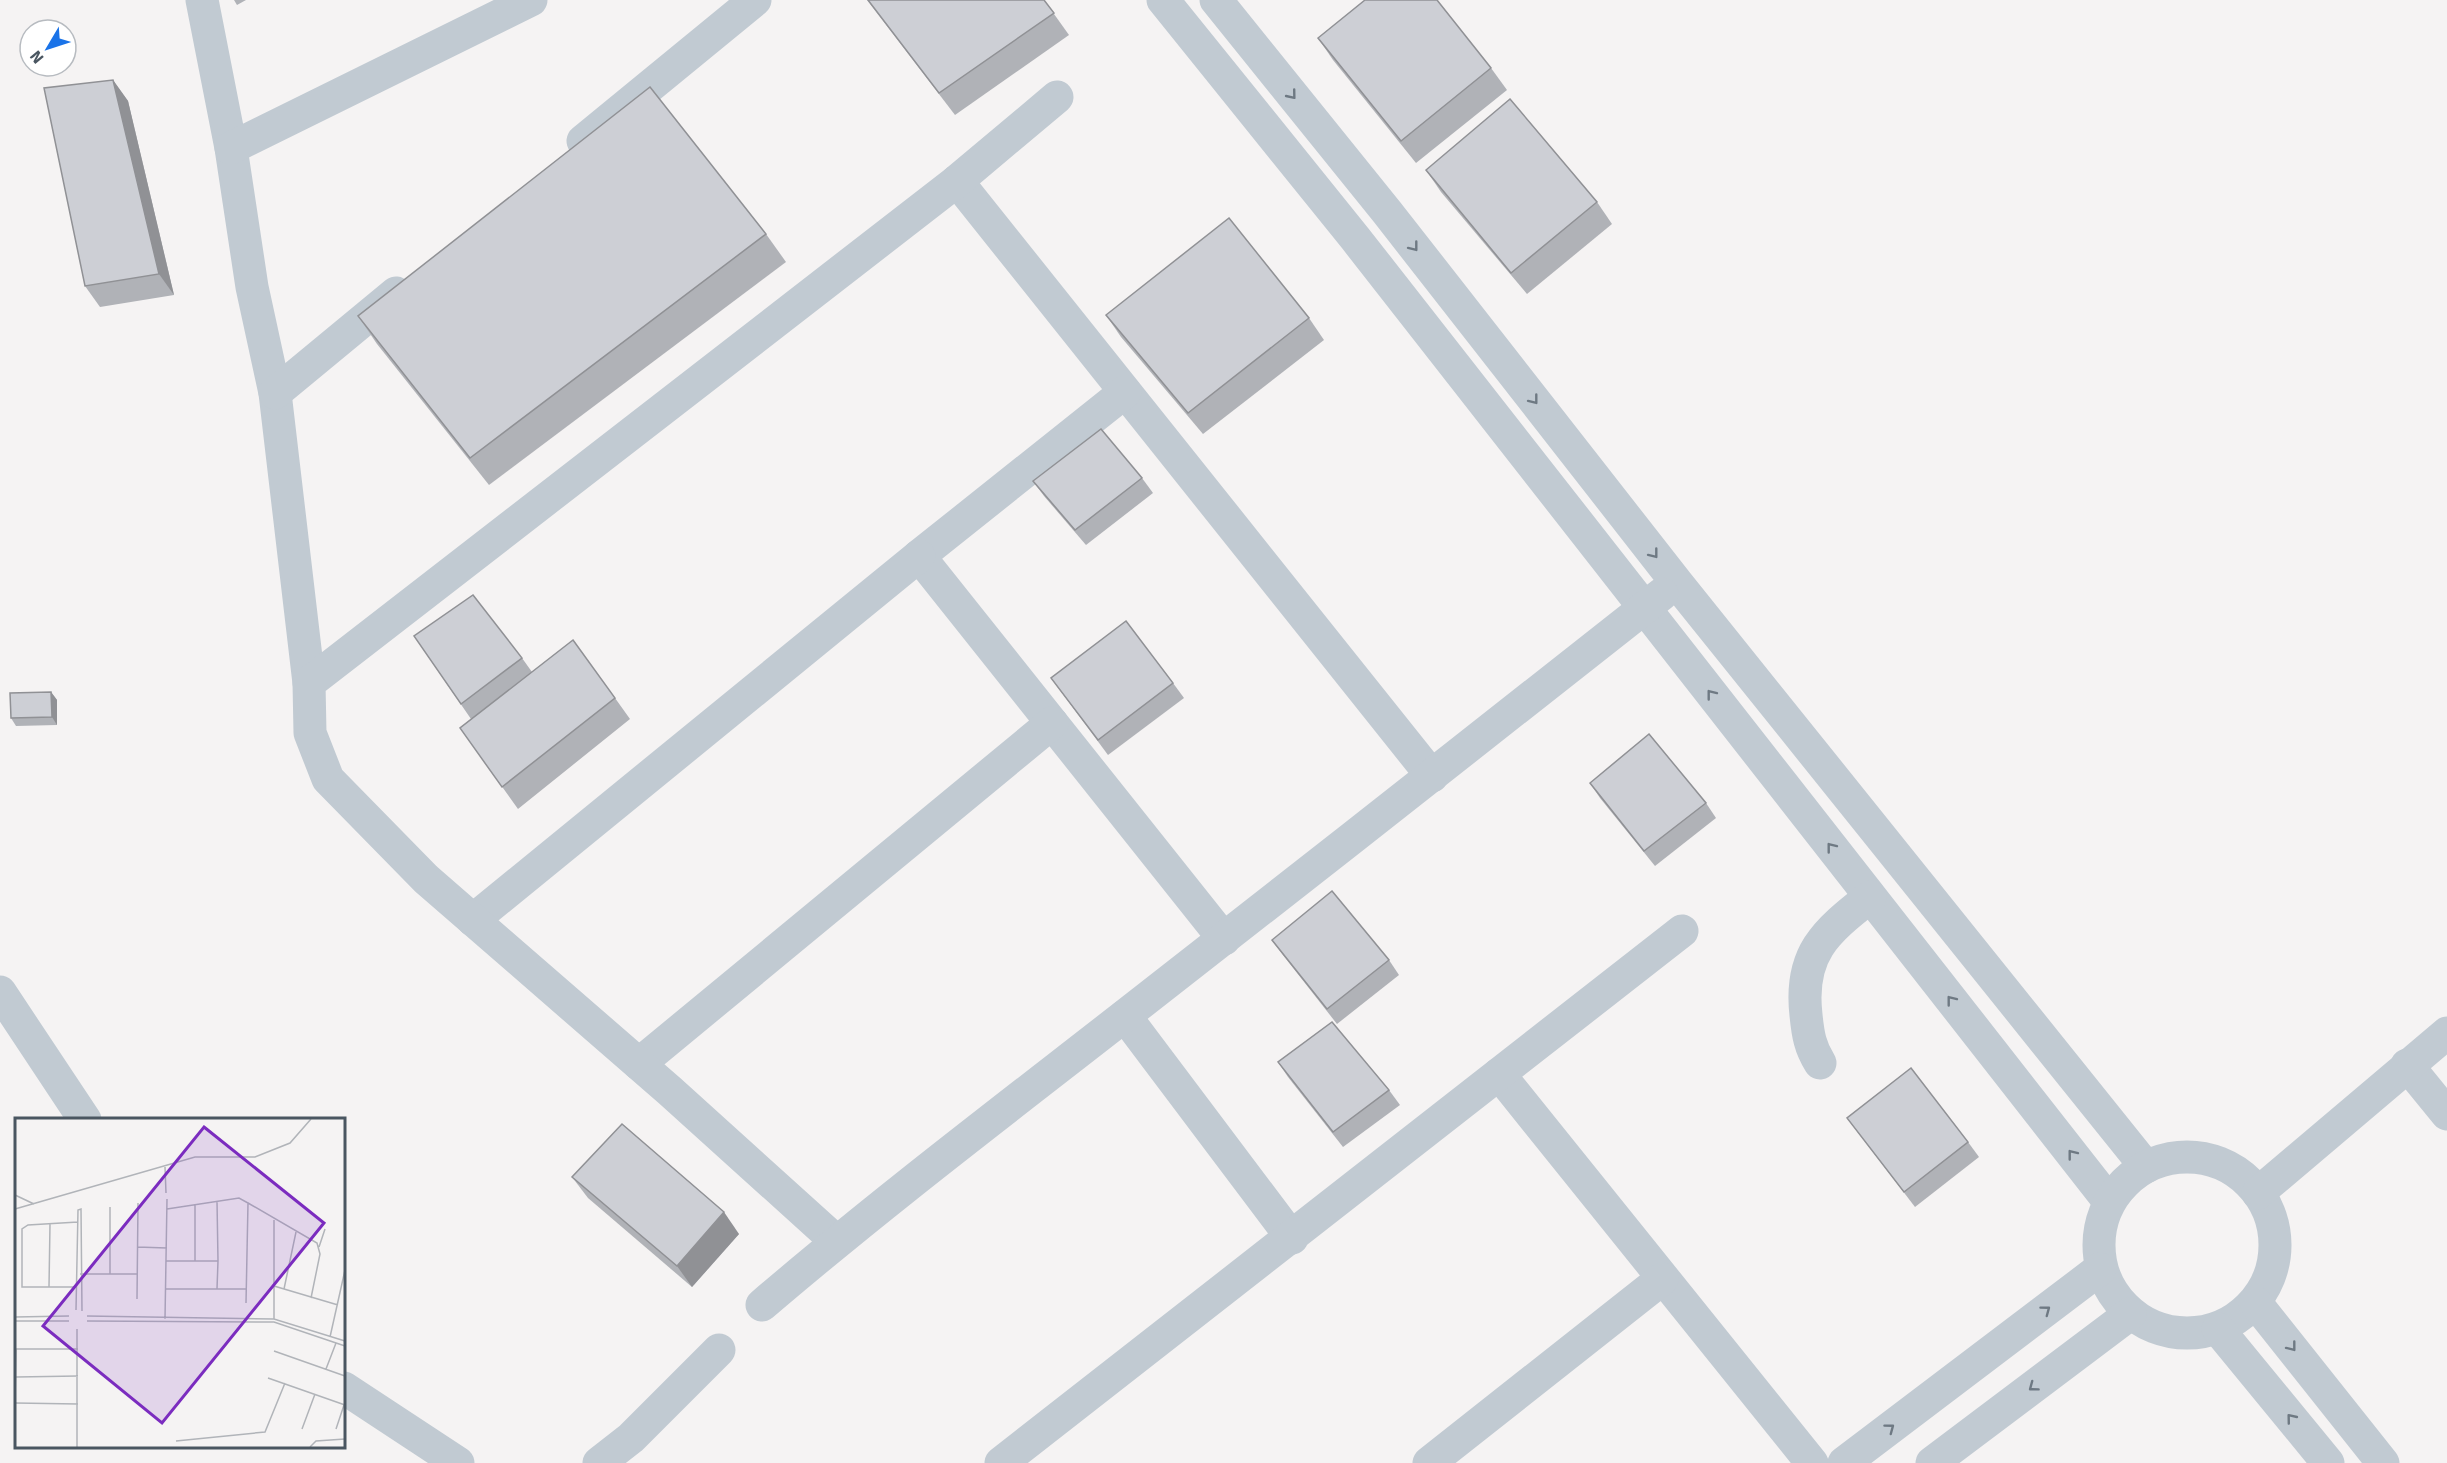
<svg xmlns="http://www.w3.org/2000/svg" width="2447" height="1463" viewBox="0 0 2447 1463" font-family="Signika,sans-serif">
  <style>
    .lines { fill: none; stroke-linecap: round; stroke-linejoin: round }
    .minor { stroke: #c1cad2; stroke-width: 33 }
    .wall { fill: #b0b2b7 }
    .shaded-wall { fill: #909195 }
    .building { fill: #cdcfd5; stroke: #909195; stroke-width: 1.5 }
    .oneway { stroke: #6e7983 }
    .inset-road { fill: none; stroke: #b1b4b9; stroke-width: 1.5 }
    .view { fill: #7b2cbf; fill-opacity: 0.15; stroke: #7b2cbf; stroke-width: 3 }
    .inset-edge { fill: none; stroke: #4a5661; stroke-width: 3 }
  </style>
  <rect width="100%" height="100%" fill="#f5f3f3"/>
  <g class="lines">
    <g class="minor">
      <polyline points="202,0 231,148 252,287 275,393 309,683"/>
      <polyline points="1163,0 1355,238 2108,1200"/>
      <polyline points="1216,0 1387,212 1677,583 2146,1167"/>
      <polyline points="583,141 755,0"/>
      <polyline points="231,148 531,0"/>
      <polyline points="957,181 1432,776"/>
      <polyline points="1125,392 919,556 1224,939"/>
      <polyline points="275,393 396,293"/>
      <polyline points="473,920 919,556"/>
      <polyline points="0,992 85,1120"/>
      <polyline points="1125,1016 1292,1238"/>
      <path d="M1820 1063C1810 1047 1808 1035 1806 1015 1799 954 1825 932 1870 897"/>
      <polyline points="639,1064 1052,723"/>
      <polyline points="2407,1065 2447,1114"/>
      <polyline points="1499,1074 1812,1463"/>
      <circle cx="2187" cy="1245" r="88"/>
      <polyline points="2258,1193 2447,1033"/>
      <polyline points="836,1241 670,1091 426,879 328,779 310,733 309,683 957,181 1057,97"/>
      <polyline points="2255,1302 2383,1463"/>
      <path d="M762 1305C880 1204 1004 1110 1127 1014 1306 875 1484 734 1662 594"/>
      <polyline points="2218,1329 2328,1463"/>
      <polyline points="344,1388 458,1463"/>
      <polyline points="599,1463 631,1438 719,1350"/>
      <polyline points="1001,1463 1682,931"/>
      <polyline points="1429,1463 1662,1279"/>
      <polyline points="1844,1463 2100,1269"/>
      <polyline points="1932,1463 2130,1314"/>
    </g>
  </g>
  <g class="wall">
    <polygon points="234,0 246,0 237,5"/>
    <polygon points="867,0 1044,0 1069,35 955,115"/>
    <polygon points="1318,38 1491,68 1507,90 1416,163 1333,60"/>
    <polygon points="113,80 128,101 174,295 100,307 85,286"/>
    <polygon points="1426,170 1597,202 1612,224 1527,294 1441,192"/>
    <polygon points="766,234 786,262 489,485 377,344 358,316"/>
    <polygon points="1106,315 1309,318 1324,340 1203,434 1121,337"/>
    <polygon points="1142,478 1153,493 1086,545 1044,496 1033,481"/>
    <polygon points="414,636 522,658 532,672 615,698 630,719 518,809 460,728 471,719"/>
    <polygon points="1051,678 1173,683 1184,698 1108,755"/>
    <polygon points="51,692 57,700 57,725 16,726 11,718"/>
    <polygon points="1590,783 1706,803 1716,818 1655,866 1600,798"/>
    <polygon points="1272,940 1389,960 1399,975 1337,1024 1283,955"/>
    <polygon points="1278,1062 1389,1090 1400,1105 1343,1147 1288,1077"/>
    <polygon points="1847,1118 1968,1142 1979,1157 1915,1207"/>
    <polygon points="572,1177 739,1234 692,1287 588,1198"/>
  </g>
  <g class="shaded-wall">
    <polygon points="113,80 128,101 174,295 159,274"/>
    <polygon points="51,692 57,700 57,725 52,717"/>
    <polygon points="724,1212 739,1234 692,1287 677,1266"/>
  </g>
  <g class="building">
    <polygon points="868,0 1044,0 1054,13 939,93"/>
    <polygon points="1365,0 1437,0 1491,68 1401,141 1318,38"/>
    <polygon points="113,80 159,274 85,286 44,88"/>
    <polygon points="650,87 766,234 470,458 358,316"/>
    <polygon points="1510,99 1597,202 1511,273 1426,170"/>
    <polygon points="1229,218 1309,318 1188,413 1106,315"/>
    <polygon points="1101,429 1142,478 1075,530 1033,481"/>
    <polygon points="473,595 522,658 461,704 414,636"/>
    <polygon points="1126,621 1173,683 1098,740 1051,678"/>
    <polygon points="573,640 615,698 502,787 460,728"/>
    <polygon points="51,692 52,717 11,718 10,693"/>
    <polygon points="1649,734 1706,803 1644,851 1590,783"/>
    <polygon points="1332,891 1389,960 1327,1009 1272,940"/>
    <polygon points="1332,1022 1389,1090 1333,1132 1278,1062"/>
    <polygon points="1911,1068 1968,1142 1904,1192 1847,1118"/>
    <polygon points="622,1124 724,1212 677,1266 572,1177"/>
  </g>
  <defs><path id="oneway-chevron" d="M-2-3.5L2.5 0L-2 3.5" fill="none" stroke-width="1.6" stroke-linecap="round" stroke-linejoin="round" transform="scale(1.5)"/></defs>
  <g class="oneway">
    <use href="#oneway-chevron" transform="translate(1292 95) rotate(51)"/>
    <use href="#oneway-chevron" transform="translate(1414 247) rotate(52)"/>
    <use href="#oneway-chevron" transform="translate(1534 400) rotate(52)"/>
    <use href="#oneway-chevron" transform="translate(1654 554) rotate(52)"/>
    <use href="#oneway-chevron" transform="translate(1711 694) rotate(-128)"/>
    <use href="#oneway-chevron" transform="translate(1831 847) rotate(-128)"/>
    <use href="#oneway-chevron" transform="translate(1951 1000) rotate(-128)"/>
    <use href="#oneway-chevron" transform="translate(2072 1154) rotate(-128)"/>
    <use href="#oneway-chevron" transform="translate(2046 1310) rotate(-37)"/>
    <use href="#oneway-chevron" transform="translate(2292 1347) rotate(52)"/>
    <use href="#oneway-chevron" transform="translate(2033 1387) rotate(143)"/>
    <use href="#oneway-chevron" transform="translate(2291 1418) rotate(-129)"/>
    <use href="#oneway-chevron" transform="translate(1890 1428) rotate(-37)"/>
  </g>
  <g transform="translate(15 1118)">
    <rect width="330" height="330" fill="#f5f3f3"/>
    <path class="inset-road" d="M150 49 151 75M0 77 19 86M202 83 203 143M233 85 302 125 305 136 296 180M180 87V143M0 91 180 39H240L275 25 296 1M152 91 224 80 233 85 231 185M259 102V201M122 129 152 130M304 129 310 111M151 143H203L202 171M65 156H122M95 156V89M259 168 323 187M34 169 35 106M62 169H7V111L13 107 63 104M151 171H231M269 171 281 114M122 181 123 85M61 192 63 92 66 91 67 193M72 198 259 201 330 223M0 199 54 198M150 201 152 81M0 203H54M72 203 259 204 330 228M315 219 330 152M0 231H63M259 233 330 258M311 251 321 225M1 259 63 258M253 260 330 287M0 284 1 231M0 285 63 286M287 311 300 276M321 311 329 287M161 323 250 314 270 265M62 329V211M295 329 301 323 330 321"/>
    <path class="view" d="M189 9 309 105 147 305 28 208Z"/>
    <rect width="330" height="330" class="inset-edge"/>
  </g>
  <g transform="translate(48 48) rotate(231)"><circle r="28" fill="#ffffff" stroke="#b7bbc0" stroke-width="1.5"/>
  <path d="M0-4.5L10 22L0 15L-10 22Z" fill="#1a73e8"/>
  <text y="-9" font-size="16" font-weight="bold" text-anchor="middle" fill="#4a5661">N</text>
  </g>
</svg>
